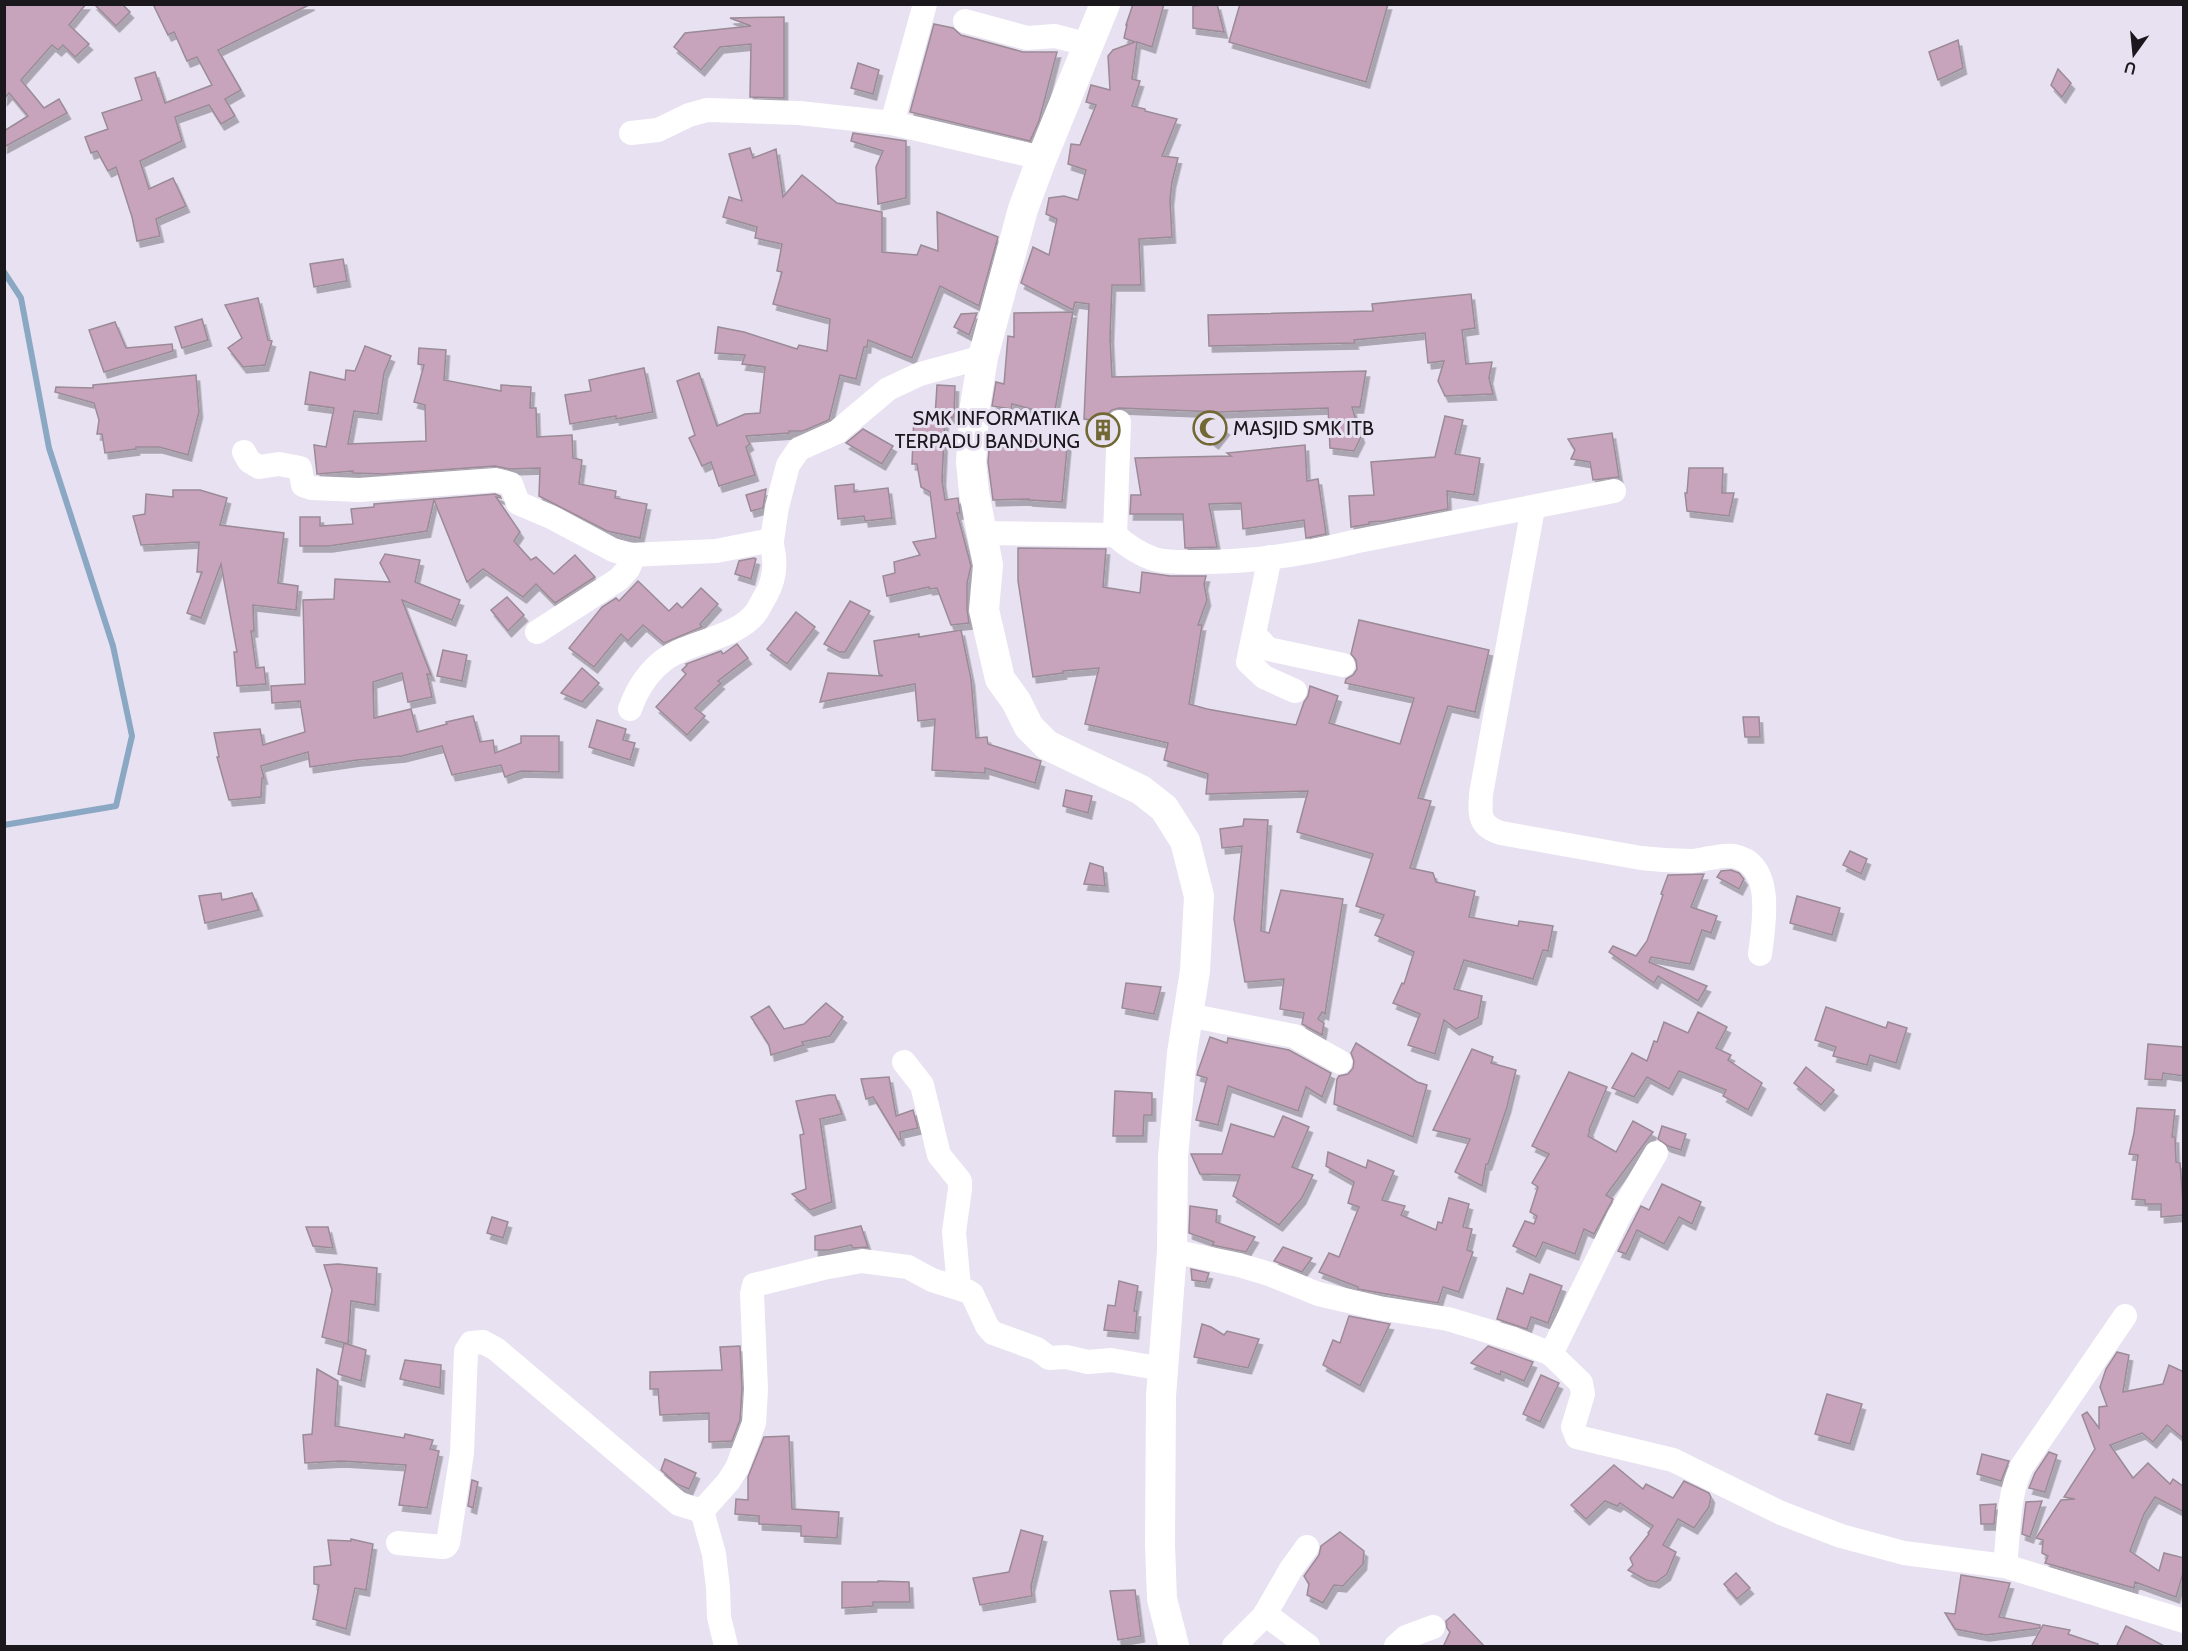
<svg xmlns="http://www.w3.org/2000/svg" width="2188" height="1651" viewBox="0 0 2188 1651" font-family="Cabin,sans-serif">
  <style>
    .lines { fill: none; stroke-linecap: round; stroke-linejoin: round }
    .stream { stroke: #8aa8c3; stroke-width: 6 }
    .building { fill: #c7a4bc; stroke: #9a8b96; stroke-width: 1.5; filter: url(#shadow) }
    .minor { stroke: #fff; stroke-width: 24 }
    .major { stroke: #fff; stroke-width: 30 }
    .labels { text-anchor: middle; stroke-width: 6; stroke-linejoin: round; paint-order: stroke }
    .poi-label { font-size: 20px; fill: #1a171d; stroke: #e8e1f1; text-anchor: end }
  </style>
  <defs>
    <filter id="shadow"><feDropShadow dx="3.5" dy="6" stdDeviation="0" flood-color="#0004"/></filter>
  </defs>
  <rect width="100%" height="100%" fill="#e8e1f1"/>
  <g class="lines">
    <polyline class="stream" points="4,272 21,298 49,448 113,646 132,736 116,806 4,825"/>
  </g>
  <g class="building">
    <polygon points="4,4 86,4 69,25 89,44 75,57 63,45 58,50 52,45 21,80 44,108 59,99 67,113 4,147 4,131 28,116 9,93 4,99"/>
    <polygon points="94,4 122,4 130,12 116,26"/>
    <polygon points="153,4 311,4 218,50 241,90 225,99 235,116 221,124 209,105 175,117 182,141 140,161 149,189 173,178 186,206 156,219 160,236 137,241 132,217 116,167 108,171 97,151 91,153 85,137 108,129 102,113 142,100 135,78 155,72 165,103 212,85 197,57 187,61 174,32 168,35"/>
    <polygon points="1133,4 1164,4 1152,47 1137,42 1132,79 1140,81 1132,106 1145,109 1145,111 1177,119 1162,156 1178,158 1172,182 1170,200 1172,237 1139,239 1141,285 1112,285 1110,337 1112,377 1366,371 1360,407 1352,407 1361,437 1354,451 1330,448 1328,408 1219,412 1119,408 1112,410 1107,414 1105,422 1084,419 1089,304 1075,302 1073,310 1021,283 1033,247 1049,255 1057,219 1046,214 1049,198 1064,196 1078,200 1086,170 1068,164 1071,144 1080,145 1096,105 1086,102 1091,85 1110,90 1108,56 1113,50 1135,42 1124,38 1127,25 1126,25"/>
    <polygon points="1217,4 1224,32 1193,28 1193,6"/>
    <polygon points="1240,4 1388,4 1366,82 1229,42"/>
    <polygon points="784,17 784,98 750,97 751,44 720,47 701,70 674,47 685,33 751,26 730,18"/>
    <polygon points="934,24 953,28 961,35 1023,52 1057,52 1039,121 1030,141 910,112"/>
    <polygon points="1958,40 1963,68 1938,80 1929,52"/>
    <polygon points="858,63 879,70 873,94 851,88"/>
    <polygon points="2058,69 2071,83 2062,97 2051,85"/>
    <polygon points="853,133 906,141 906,198 878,204 876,167 883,151 851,141"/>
    <polygon points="750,148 753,158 776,149 783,197 802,175 837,203 882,212 882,252 917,255 921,245 938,251 937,212 998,237 979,306 940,286 912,358 868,340 867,347 864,347 856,379 840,375 829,420 803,431 789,431 789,433 746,436 750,444 746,447 755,475 719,486 711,462 702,466 689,438 695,435 677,381 699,373 717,426 745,414 760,413 765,367 742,364 745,355 715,353 718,327 744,332 797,349 799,345 827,351 830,319 773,304 782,272 777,271 782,244 755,238 757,227 723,217 729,197 742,201 729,154"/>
    <polygon points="343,259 347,281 314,287 310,264"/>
    <polygon points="1471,294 1475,328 1462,330 1466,364 1492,362 1489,378 1493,394 1445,396 1438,381 1444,361 1428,363 1425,333 1354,340 1355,343 1209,346 1208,315 1373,311 1372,304"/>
    <polygon points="258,298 268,340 272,341 265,365 243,367 228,348 242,338 225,305"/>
    <polygon points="1073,312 1054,415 1012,404 1011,409 992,406 996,382 1004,384 1008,336 1014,337 1014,313"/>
    <polygon points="977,313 969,335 954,327 961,314"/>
    <polygon points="202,319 208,340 182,348 175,327"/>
    <polygon points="115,322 126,348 172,344 173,351 104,372 89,330"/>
    <polygon points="365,346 391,356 384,373 378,414 354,411 348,444 426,441 425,405 414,402 424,365 418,364 419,348 446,350 444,380 501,391 501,385 531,387 530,408 536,408 537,437 572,435 573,458 582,460 579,484 616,491 615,498 647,504 640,538 607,531 539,496 540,468 509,469 495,466 383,474 353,473 353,471 317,474 314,445 326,447 334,408 305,404 310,372 345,380 346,370 355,371"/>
    <polygon points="644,368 653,412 616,419 616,416 570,424 565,395 591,391 589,380"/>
    <polygon points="196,375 199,412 188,455 159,447 136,447 136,449 105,453 102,434 97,434 99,420 94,403 55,392 56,387 93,388 93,385"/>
    <polygon points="937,385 955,386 954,417 942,418 945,418 942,480 945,500 958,498 960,513 957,513 971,566 967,583 967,609 969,623 951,625 937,588 929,589 929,587 887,596 883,576 895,573 894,562 920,555 913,542 936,538 930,492 921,487 917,464 912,464 914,414 935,417"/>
    <polygon points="1205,412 1226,429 1215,443 1194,426"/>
    <polygon points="1445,416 1463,420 1455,454 1480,458 1474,495 1447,491 1448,509 1384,521 1369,522 1369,524 1351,527 1349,496 1374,495 1371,462 1435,457"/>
    <polygon points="863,429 893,446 882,464 846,443"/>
    <polygon points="1612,433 1619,477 1593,480 1590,462 1571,459 1575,450 1568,439"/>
    <polygon points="1049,438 1068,438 1062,502 1029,500 1029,499 993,500 988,462 990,439 1021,439 1048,444"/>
    <polygon points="1305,445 1307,481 1318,479 1326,534 1306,538 1304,520 1243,529 1241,503 1209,504 1217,547 1185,548 1183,514 1130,514 1131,495 1141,495 1135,458 1231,456 1227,453"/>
    <polygon points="1689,468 1723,468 1722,493 1734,493 1729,516 1687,511 1685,493 1687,493"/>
    <polygon points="854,484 854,492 888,488 892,518 865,521 864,516 838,519 835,486"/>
    <polygon points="766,489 763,508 751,511 746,495"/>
    <polygon points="173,490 200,490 227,498 220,525 284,533 278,583 298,586 296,610 253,605 254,631 251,631 256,668 264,667 266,684 237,686 234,652 237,652 221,564 201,618 187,613 202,572 197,572 199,542 141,545 133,516 145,514 146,494 173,497"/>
    <polygon points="495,494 500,496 501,498 496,497 520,532 514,541 531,560 536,557 554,574 575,555 595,577 555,603 536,584 523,597 483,569 467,582 434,500 427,531 329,546 300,546 300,517 320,517 320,526 353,524 351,509 374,507 374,504"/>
    <polygon points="1018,548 1106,549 1103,587 1140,593 1142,572 1170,576 1206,576 1204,584 1207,600 1198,625 1202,625 1189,704 1207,709 1296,725 1304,702 1308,696 1310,686 1338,696 1329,723 1400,744 1414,698 1345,683 1346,679 1353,675 1357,669 1356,660 1351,654 1359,620 1489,650 1475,712 1448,706 1418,798 1431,801 1410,868 1433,873 1436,882 1475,891 1469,917 1518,926 1519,921 1553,926 1548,951 1543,950 1533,979 1464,960 1454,989 1482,996 1478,1018 1456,1029 1444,1020 1435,1054 1408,1045 1420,1014 1393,1003 1402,983 1404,984 1414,952 1375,935 1384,915 1356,906 1373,854 1297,832 1308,791 1206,794 1208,774 1164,760 1168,743 1085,724 1099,668 1063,671 1063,673 1033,677 1018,581"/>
    <polygon points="385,554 420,560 415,582 460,600 452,620 402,600 431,675 427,674 432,697 408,702 402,673 373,682 374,718 411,709 417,732 447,724 446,722 473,716 480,742 493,740 495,753 521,743 521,736 559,736 559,772 521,771 505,777 501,765 452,775 442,746 402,756 357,760 310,767 308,752 261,766 264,778 262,778 261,797 229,800 217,757 219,757 214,733 260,729 263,745 305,732 300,701 272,703 271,686 305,684 303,600 334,599 335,579 390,582 380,563"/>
    <polygon points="754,558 756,559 751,579 735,574 739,561"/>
    <polygon points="638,581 669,611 677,603 682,608 701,588 718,604 700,624 702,627 664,643 643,625 628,641 621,634 594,667 569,648 602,607 616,598 619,601"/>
    <polygon points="507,597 524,615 508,631 491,610"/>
    <polygon points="850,601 870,611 845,652 839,652 824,644"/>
    <polygon points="796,612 815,627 787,664 767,649"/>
    <polygon points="961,630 971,679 976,738 987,737 988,744 1041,761 1035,783 985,768 985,773 932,770 935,719 918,721 915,684 820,702 828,673 883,676 879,674 874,641 919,634 919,637"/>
    <polygon points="737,644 748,658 718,681 721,683 695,708 705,716 687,735 656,707 686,674 682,670 687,665 686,664 721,651 723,654"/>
    <polygon points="443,650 467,655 462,681 437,676"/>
    <polygon points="582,668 599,683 582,702 561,693"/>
    <polygon points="1743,717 1759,717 1760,737 1745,737"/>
    <polygon points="597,720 626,729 623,740 635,743 630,760 589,747"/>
    <polygon points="1066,790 1092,796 1088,813 1063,806"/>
    <polygon points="1244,819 1268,820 1261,931 1269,933 1281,890 1343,899 1325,1014 1322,1012 1318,1019 1324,1023 1322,1035 1302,1024 1304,1013 1280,1009 1284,979 1245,982 1234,919 1242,846 1222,848 1220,829 1243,826"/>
    <polygon points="1850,851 1867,859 1861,874 1843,865"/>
    <polygon points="1090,863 1103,867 1105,886 1084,884"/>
    <polygon points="1731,870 1739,873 1744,879 1739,889 1717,877 1721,871"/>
    <polygon points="1704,874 1691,907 1717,916 1711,933 1702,930 1690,964 1651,957 1649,962 1707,986 1698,1001 1658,976 1654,983 1609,952 1613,946 1636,956 1647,941 1663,895 1661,894 1668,875"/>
    <polygon points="221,893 222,900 252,893 259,910 205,923 199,896"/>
    <polygon points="1797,896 1840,908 1832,935 1790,923"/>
    <polygon points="1126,983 1161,987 1154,1014 1122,1008"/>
    <polygon points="826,1003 843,1017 830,1036 802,1042 804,1045 771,1055 769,1045 751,1017 769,1006 784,1029 804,1024"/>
    <polygon points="1826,1007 1886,1028 1888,1022 1907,1028 1896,1063 1870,1055 1867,1065 1833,1056 1836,1047 1815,1040"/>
    <polygon points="1698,1012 1727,1027 1716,1048 1731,1055 1728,1060 1762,1083 1748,1110 1723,1096 1726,1090 1679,1071 1669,1089 1647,1077 1634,1097 1612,1088 1632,1053 1647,1061 1654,1041 1657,1042 1664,1022 1688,1033"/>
    <polygon points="1210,1037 1227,1043 1228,1038 1289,1050 1331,1073 1322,1097 1306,1087 1298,1111 1228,1086 1218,1125 1196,1120 1207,1078 1197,1075 1198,1071"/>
    <polygon points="1356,1043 1417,1082 1427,1085 1413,1137 1334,1104 1337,1079 1339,1076 1348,1074 1353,1068 1354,1061 1351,1053"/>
    <polygon points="2148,1044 2184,1047 2184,1076 2163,1073 2162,1080 2145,1079"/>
    <polygon points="1472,1049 1493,1057 1491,1063 1516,1070 1507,1107 1488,1164 1486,1164 1482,1186 1455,1172 1470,1139 1433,1130"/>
    <polygon points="1806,1067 1834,1090 1821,1105 1794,1083"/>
    <polygon points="1569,1072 1607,1087 1589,1130 1590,1131 1588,1136 1616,1152 1633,1121 1653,1132 1606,1195 1613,1199 1594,1234 1584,1229 1575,1254 1543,1242 1536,1257 1513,1246 1525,1221 1534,1224 1537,1216 1530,1212 1538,1187 1532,1183 1549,1154 1532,1146"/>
    <polygon points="889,1077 896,1116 913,1110 918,1128 900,1132 901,1139 899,1140 873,1097 866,1099 861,1079"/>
    <polygon points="1115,1091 1152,1093 1152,1115 1144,1115 1143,1136 1113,1136"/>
    <polygon points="829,1095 835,1095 842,1114 820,1119 832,1202 810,1210 792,1194 806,1189 800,1135 804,1134 796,1101"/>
    <polygon points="2137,1108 2175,1110 2172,1137 2175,1137 2176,1162 2180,1163 2184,1215 2161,1217 2161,1204 2145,1204 2145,1200 2132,1199 2138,1155 2129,1154 2134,1133"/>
    <polygon points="1283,1116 1309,1127 1292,1167 1313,1175 1302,1198 1279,1225 1233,1196 1240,1175 1200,1174 1191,1154 1222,1154 1231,1124 1274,1137"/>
    <polygon points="1662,1126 1686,1134 1681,1150 1668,1146 1658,1139"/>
    <polygon points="1328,1152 1366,1168 1368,1160 1394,1171 1382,1200 1405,1206 1401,1215 1436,1230 1438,1222 1442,1223 1449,1198 1469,1204 1463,1227 1472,1229 1467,1250 1473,1252 1459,1292 1443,1287 1438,1303 1358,1289 1358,1287 1319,1272 1329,1253 1339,1257 1359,1207 1348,1203 1354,1182 1326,1166"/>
    <polygon points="1662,1184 1701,1202 1692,1224 1679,1217 1664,1244 1637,1230 1626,1254 1618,1251 1641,1206 1649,1210"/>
    <polygon points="1190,1206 1217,1210 1216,1222 1255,1237 1246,1252 1212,1245 1214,1242 1189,1233"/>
    <polygon points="492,1217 508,1222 503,1238 487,1233"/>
    <polygon points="861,1226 868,1247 853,1248 851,1245 829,1250 815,1250 815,1236"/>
    <polygon points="306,1227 328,1227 333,1248 313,1246"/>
    <polygon points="1283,1247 1312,1258 1302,1272 1274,1261"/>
    <polygon points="338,1264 377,1268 375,1305 351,1301 348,1344 322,1337 332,1290 324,1265"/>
    <polygon points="1191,1269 1209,1273 1206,1282 1192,1280"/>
    <polygon points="1530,1274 1562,1286 1548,1323 1531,1317 1527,1329 1497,1319 1507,1288 1523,1294"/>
    <polygon points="1119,1281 1138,1286 1134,1311 1137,1311 1135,1333 1104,1330 1108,1305 1115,1306"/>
    <polygon points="1349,1316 1390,1324 1360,1386 1323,1365 1333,1340 1340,1343"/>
    <polygon points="1202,1324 1211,1327 1224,1335 1227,1331 1259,1339 1248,1368 1194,1357"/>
    <polygon points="344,1343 366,1350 361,1381 338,1374"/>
    <polygon points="740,1346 742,1389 740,1420 732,1441 709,1442 709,1413 660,1415 658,1389 650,1389 650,1372 722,1370 720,1347"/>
    <polygon points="1488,1346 1533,1362 1524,1381 1501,1371 1500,1375 1471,1363"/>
    <polygon points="2117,1352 2129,1355 2123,1392 2163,1384 2169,1365 2184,1372 2184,1439 2167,1425 2153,1442 2142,1433 2110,1445 2133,1478 2148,1463 2170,1484 2173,1479 2184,1487 2184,1512 2155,1497 2144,1514 2130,1551 2159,1571 2164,1553 2184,1558 2184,1570 2176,1597 2135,1582 2134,1588 2045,1563 2048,1556 2042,1553 2043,1540 2036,1538 2061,1500 2075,1499 2064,1497 2095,1449 2082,1415 2087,1412 2099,1428 2099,1407 2107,1406 2100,1387 2106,1369"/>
    <polygon points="405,1360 441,1365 440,1388 400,1379"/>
    <polygon points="317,1369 338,1381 335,1426 404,1438 405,1434 433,1440 430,1449 439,1451 427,1508 399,1505 406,1465 341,1461 305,1463 303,1435 312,1434"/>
    <polygon points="1541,1375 1559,1383 1540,1422 1523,1414"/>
    <polygon points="1827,1394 1862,1404 1850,1444 1815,1434"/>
    <polygon points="789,1436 792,1509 839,1512 837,1538 801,1536 801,1526 759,1524 759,1516 735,1514 736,1499 748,1500 748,1477 764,1437"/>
    <polygon points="2049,1452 2057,1455 2045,1492 2029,1488 2035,1473"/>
    <polygon points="1982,1454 2009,1461 2001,1481 1977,1474"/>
    <polygon points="665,1459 696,1473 689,1489 677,1484 661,1470"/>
    <polygon points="1614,1465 1643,1489 1646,1484 1673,1498 1684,1481 1709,1493 1711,1497 1709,1507 1694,1528 1678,1519 1663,1545 1676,1552 1667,1574 1656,1582 1646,1580 1628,1570 1633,1565 1630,1558 1649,1534 1648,1533 1653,1526 1620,1503 1617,1506 1605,1501 1586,1519 1571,1505"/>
    <polygon points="472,1480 478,1482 473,1508 468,1506"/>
    <polygon points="2042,1501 2030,1537 2022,1534 2026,1502"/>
    <polygon points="1996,1504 1994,1524 1981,1524 1980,1505"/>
    <polygon points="1021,1530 1043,1536 1031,1586 1032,1596 980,1605 973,1578 1009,1572"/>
    <polygon points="1340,1532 1364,1551 1363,1564 1343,1586 1334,1585 1323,1603 1307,1595 1309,1584 1304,1576 1319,1555 1321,1546"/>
    <polygon points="351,1539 373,1544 366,1590 355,1588 346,1629 313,1619 319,1585 314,1584 314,1567 331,1565 328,1540 351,1541"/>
    <polygon points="1736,1573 1750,1588 1737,1599 1724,1584"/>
    <polygon points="1961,1575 2010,1583 1999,1617 2040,1625 2040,1628 1986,1635 1955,1629 1945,1613 1955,1614"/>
    <polygon points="878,1581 909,1582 910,1602 873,1602 873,1606 842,1608 842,1582 878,1582"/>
    <polygon points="1135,1590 1141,1636 1118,1640 1110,1591"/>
    <polygon points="1454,1614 1485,1647 1443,1647 1450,1632 1447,1628 1446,1621"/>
    <polygon points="2043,1625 2070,1630 2068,1634 2098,1644 2098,1647 2031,1647"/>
    <polygon points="2126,1626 2166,1647 2116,1647"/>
  </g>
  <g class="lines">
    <g class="minor">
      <polyline points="965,21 1027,38 1055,36 1089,45"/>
      <polyline points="892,123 925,4"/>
      <polyline points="631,133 658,130 689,115 707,110 799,113 892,123 1042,158"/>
      <polyline points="244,452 249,461 259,467 279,464 300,468 303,485 312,488 359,490 496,480 511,484 518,503 551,517 613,550 630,555 716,551 772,540 777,507 788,465 799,449 837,432 888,389 920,374 983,357"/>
      <path d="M1533 508 1481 794C1480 814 1478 826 1501 833L1641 858C1658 860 1675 861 1692 861 1706 860 1720 854 1734 856 1775 864 1764 924 1760 954"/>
      <polyline points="982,533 1115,535 1119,422"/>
      <path d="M1115 535C1126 545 1139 554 1154 559 1168 563 1185 562 1199 562 1253 562 1306 554 1358 541L1614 491"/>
      <polyline points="1270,557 1248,662 1264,677 1295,691"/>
      <polyline points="537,632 619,579 628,569 634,556"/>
      <polyline points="1254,634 1268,649 1343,665"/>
      <path d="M630 709C637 689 647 673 664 660 690 640 738 639 757 611 760 606 763 600 766 595 776 578 776 559 771 541"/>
      <polyline points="1188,1015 1294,1036 1340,1062"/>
      <polyline points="904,1062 922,1085 939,1155 960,1181 960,1189 954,1232 959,1287"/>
      <polyline points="1172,1251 1239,1265 1269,1274 1318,1294 1379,1308 1448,1319 1514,1339 1551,1354 1581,1383 1583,1394 1573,1427 1577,1437 1673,1460 1781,1513 1841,1536 1904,1553 2005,1566 2184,1621"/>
      <polyline points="1551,1354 1619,1216 1656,1153"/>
      <polyline points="398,1543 443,1547 446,1546 448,1543 462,1453 466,1351 471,1343 483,1342 496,1349 679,1504 702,1511"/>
      <path d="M2005 1566C2009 1533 2007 1496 2022 1466L2125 1316"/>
      <polyline points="1265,1614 1308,1646"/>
      <polyline points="726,1646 719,1617 718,1588 714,1554 702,1511 728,1482 737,1468 754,1423 756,1389 752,1294 754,1285 823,1268 862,1261 908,1267 932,1280 967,1291 972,1294 987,1326 993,1333 1037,1349 1049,1358 1066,1357 1088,1362 1111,1360 1163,1369"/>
      <polyline points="1234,1646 1264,1616 1291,1569 1307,1547"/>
      <polyline points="1396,1646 1406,1637 1433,1627"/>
    </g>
    <polyline class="major" points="1105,4 1042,158 1023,209 983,357 974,412 971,462 974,492 988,565 984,610 1000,679 1016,701 1029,727 1047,745 1141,790 1164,808 1185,841 1199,896 1195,971 1182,1053 1173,1157 1172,1251 1161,1396 1160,1545 1162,1599 1174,1646"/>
  </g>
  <defs>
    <symbol id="mosque-ring" viewBox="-11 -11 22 22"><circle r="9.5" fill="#e8e1f1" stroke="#716834" stroke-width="1.5"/><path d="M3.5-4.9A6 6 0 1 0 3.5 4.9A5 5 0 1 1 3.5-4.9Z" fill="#716834"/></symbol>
    <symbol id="building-ring" viewBox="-11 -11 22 22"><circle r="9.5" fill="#e8e1f1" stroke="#716834" stroke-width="1.5"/><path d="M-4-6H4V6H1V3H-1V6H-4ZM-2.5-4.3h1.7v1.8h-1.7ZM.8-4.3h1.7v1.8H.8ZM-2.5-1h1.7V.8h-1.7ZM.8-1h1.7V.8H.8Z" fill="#716834"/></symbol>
  </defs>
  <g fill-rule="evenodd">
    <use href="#mosque-ring" x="1191" y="409" width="38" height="38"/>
    <use href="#building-ring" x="1084" y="411" width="38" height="38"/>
  </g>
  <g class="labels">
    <g class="poi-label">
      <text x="1080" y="425">SMK INFORMATIKA<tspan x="1080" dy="23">TERPADU BANDUNG</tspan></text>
      <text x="1233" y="435" text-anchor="start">MASJID SMK ITB</text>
    </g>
  </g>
  <rect width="2188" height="1651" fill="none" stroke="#1a171d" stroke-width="12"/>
  <g transform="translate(2134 54) rotate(195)" stroke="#e8e1f1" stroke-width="4.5" paint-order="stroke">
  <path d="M0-4.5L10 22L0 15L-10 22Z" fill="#1a171d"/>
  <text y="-9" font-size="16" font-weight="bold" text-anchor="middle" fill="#1a171d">U</text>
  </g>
</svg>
